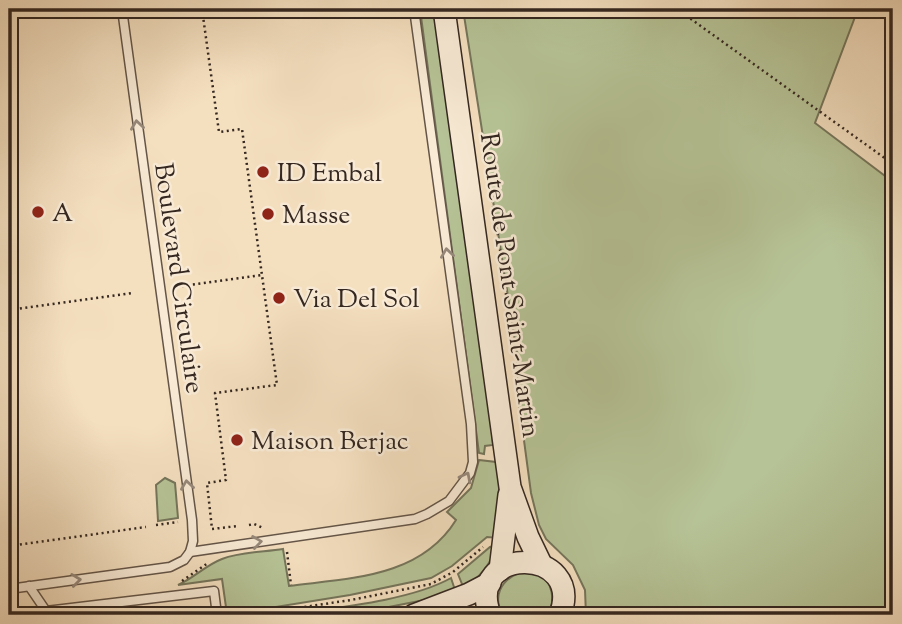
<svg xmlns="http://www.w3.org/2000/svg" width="902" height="624" viewBox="0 0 902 624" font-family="'Sorts Mill Goudy',serif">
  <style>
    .green { fill: #b6c396; stroke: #75755b; stroke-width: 2 }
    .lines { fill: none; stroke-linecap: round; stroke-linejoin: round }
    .service-casing { stroke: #645548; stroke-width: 11 }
    .secondary-casing { stroke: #342720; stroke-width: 24 }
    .path { stroke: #342720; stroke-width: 2.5; stroke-dasharray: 2 3.5; stroke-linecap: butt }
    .service { stroke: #f8ead5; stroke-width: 8 }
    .secondary { stroke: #f8ead5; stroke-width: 21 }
    .oneway { stroke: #96887a }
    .poi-dot { fill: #8f2418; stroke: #f8ead5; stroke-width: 2.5 }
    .labels { text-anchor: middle; stroke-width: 5; stroke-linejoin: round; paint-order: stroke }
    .poi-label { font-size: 26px; fill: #342720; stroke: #f8ead5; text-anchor: start }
    .street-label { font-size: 26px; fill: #342720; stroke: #f8ead5 }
  </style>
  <rect width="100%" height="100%" fill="#f4dfbf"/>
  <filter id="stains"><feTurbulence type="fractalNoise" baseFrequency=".00286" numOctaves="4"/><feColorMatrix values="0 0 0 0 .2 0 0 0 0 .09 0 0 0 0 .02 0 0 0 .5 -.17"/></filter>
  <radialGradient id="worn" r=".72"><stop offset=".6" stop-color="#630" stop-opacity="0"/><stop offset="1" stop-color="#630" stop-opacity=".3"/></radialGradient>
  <g class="green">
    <polygon points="420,9 435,9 490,406 493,445 485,446 484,454 479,453"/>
    <polygon points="463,9 858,9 815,123 893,182 893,615 586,615 585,590 573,565 546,539 539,525 531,493 517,388 517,354"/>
    <path d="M479 460 496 462 501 497 499 538 487 537 452 566 431 578 350 595 226 615 223 608 226 607 222 579 178 585C194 578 206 565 222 559 240 552 264 552 283 549L289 586C350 578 420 578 456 520L447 512 471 488Z"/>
    <polygon points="165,478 175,483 178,518 158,521 156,485"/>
    <path d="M498 545C491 563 479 578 464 589L458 574 490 547Z"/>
    <path d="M519 573C525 573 532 572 537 574 554 580 555 602 548 615H503C492 597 501 580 519 573Z"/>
    <path d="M451 578 456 593 450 595 348 615H286C333 608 410 601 451 578Z"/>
  </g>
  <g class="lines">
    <defs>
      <g id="service">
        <polyline points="122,9 192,520 193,541 190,552"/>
        <polyline points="29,586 46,611 214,591 217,615"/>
        <polyline points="9,589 170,567 184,560 190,552 415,519 427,514 449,501 470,473 473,462 471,424 414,9"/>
      </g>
      <g id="secondary">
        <polyline points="444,9 510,487 528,537 541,564"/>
        <polyline points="500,570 509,495"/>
        <polyline points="414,615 469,594 490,583"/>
        <path d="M490 615C464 544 586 546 560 615"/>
      </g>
    </defs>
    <use href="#service" class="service-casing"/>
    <use href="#secondary" class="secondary-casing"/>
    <g class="path">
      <polyline points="202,9 219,132 242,129 277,385 215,393 226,480 207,483 212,529 238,526"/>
      <polyline points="677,9 893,164"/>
      <polyline points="487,168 504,275 512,352"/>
      <polyline points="182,286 262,275"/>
      <polyline points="9,310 132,293"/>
      <polyline points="156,525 178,522"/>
      <polyline points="249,525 254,524 263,528"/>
      <polyline points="9,546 146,527"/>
      <polyline points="287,552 291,585"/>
      <polyline points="182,581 208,563"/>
      <polyline points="250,615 351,600 431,584 453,572 483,547"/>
    </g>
    <use href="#service" class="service"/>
    <use href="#secondary" class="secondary"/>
  </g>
  <defs><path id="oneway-chevron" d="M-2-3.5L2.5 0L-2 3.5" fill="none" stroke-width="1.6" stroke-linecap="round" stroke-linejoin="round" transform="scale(1.75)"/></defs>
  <g class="oneway">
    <use href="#oneway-chevron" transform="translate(137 125) rotate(-98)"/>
    <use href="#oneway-chevron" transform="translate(447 253) rotate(-98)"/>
    <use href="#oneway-chevron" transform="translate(466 477) rotate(-63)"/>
    <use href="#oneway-chevron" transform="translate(187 485) rotate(-98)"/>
    <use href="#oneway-chevron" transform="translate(257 542) rotate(-8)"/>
    <use href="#oneway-chevron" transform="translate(76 580) rotate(-7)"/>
  </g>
  <g class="poi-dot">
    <circle cx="263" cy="172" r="7"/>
    <circle cx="38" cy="212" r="7"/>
    <circle cx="268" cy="214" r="7"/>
    <circle cx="279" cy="298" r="7"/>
    <circle cx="237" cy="440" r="7"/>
  </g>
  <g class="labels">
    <g class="poi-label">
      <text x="277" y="181">ID Embal</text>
      <text x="52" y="221">A</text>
      <text x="282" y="223">Masse</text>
      <text x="293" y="307">Via Del Sol</text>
      <text x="251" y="449">Maison Berjac</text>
    </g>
    <g class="street-label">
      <text transform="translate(180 278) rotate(82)" y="9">Boulevard Circulaire</text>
      <text transform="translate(511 285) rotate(82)" y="9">Route de Pont Saint-Martin</text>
    </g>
  </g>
  <rect width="902" height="624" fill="none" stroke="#f4dfbf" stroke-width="35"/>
  <rect x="10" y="10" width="881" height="603" fill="none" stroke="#342720" stroke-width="3.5"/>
  <rect x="18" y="18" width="867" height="589" fill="none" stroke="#342720" stroke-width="2"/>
  <rect width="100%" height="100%" filter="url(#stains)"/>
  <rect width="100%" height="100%" fill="url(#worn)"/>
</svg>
